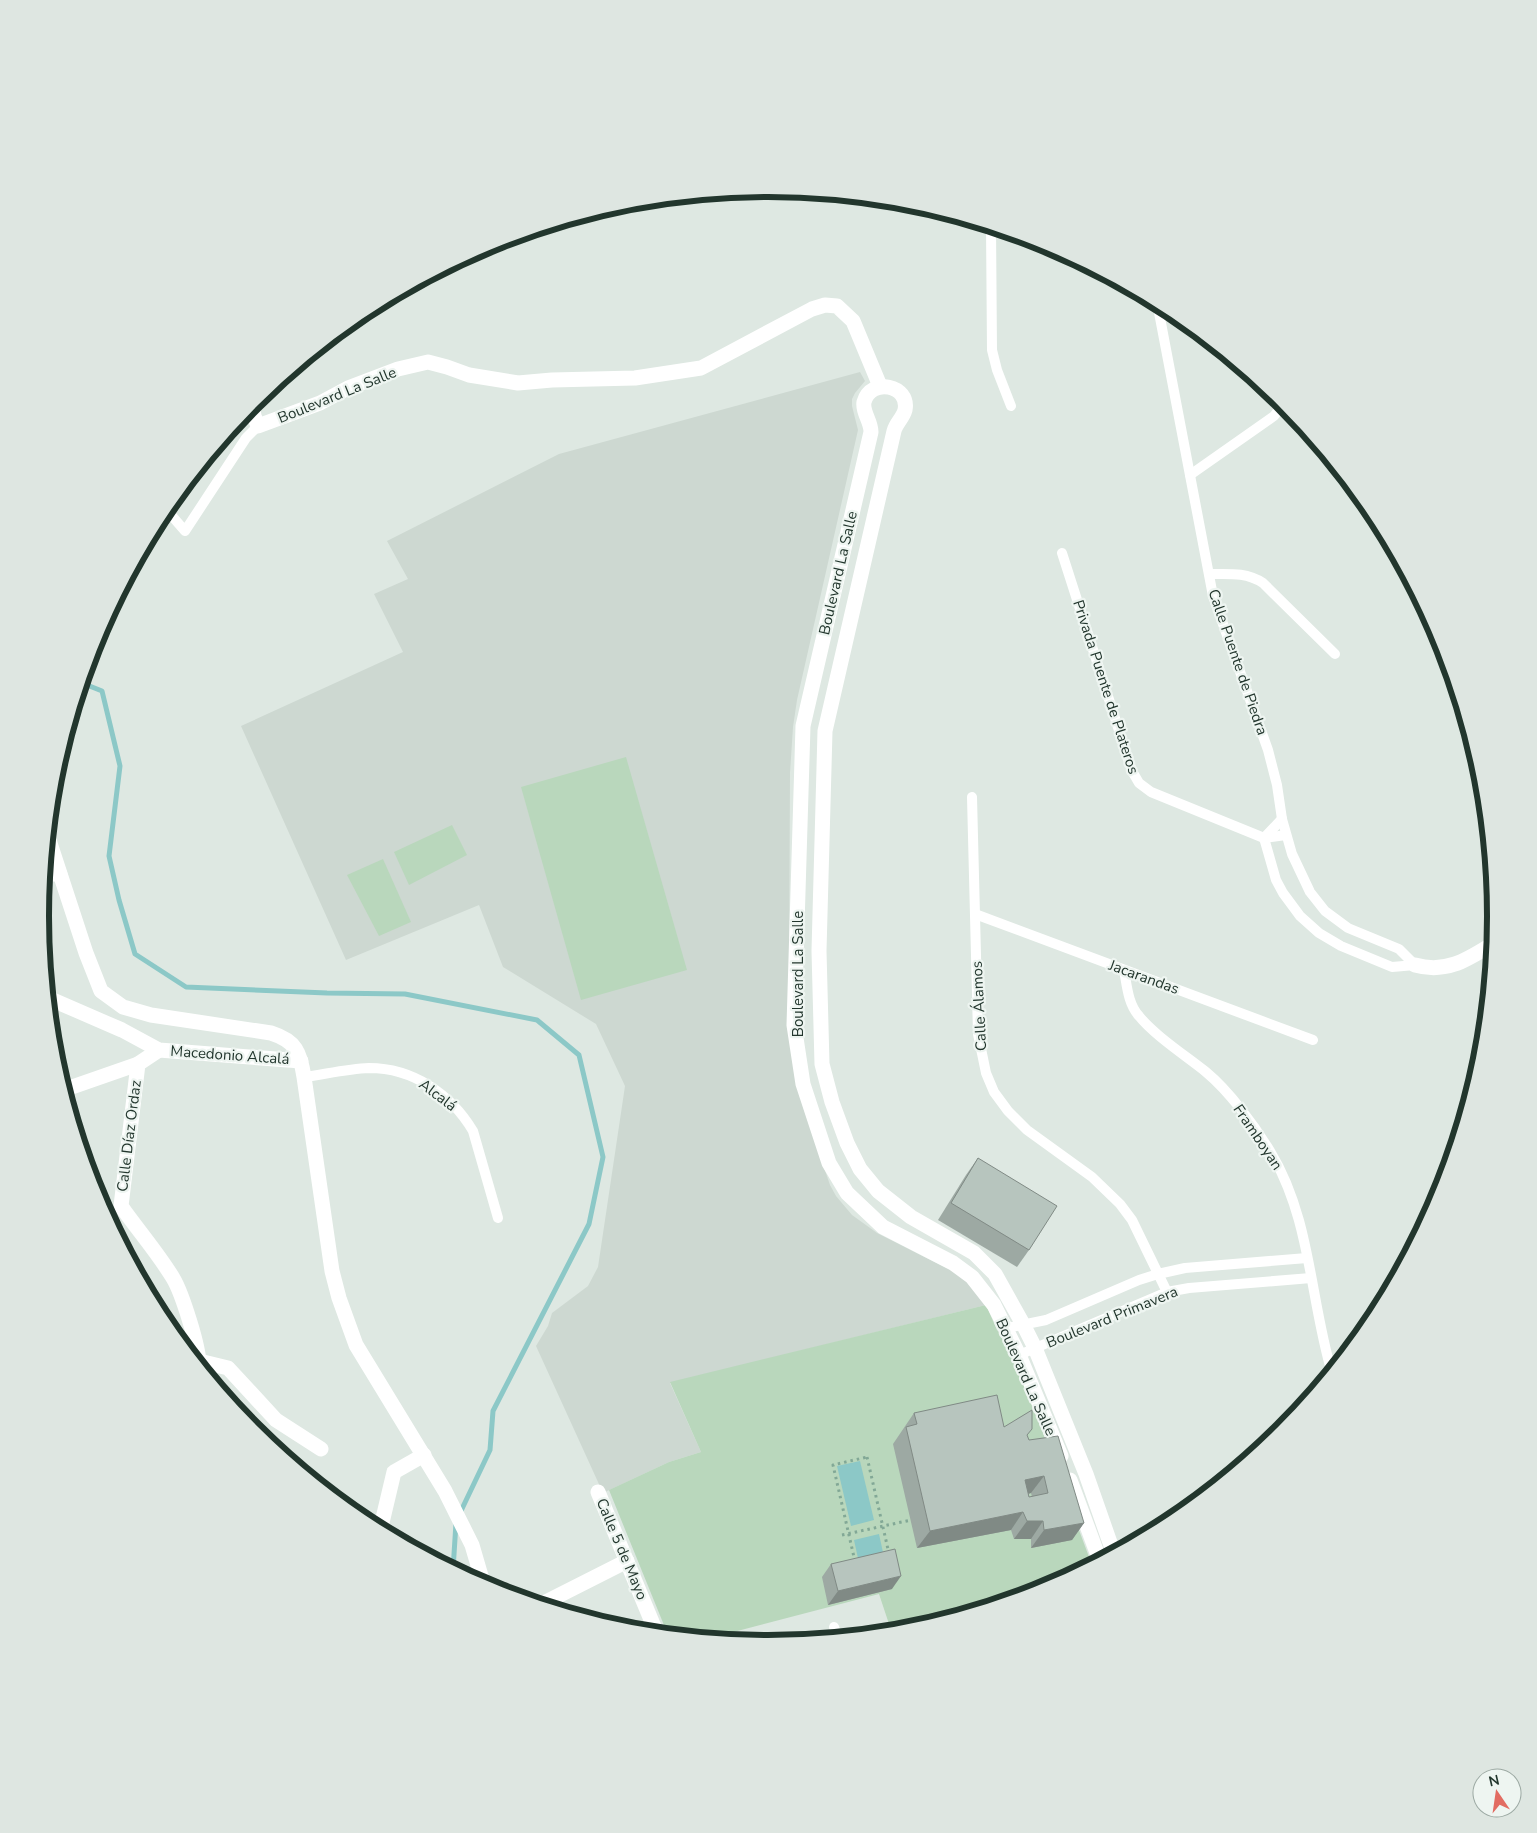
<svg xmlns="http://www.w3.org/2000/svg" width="1537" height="1833" viewBox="0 0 1537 1833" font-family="'Nunito Sans',sans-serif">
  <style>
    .built { fill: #cdd8d1 }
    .green { fill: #b9d7bc }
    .water { fill: #8cc8c7 }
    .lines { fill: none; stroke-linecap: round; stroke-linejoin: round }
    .stream { stroke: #8cc8c7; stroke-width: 5 }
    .path { stroke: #82a896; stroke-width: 3; stroke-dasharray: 2.5 4; stroke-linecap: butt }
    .service { stroke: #fff; stroke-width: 10 }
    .minor { stroke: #fff; stroke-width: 15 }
    .wall { fill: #9da9a3; fill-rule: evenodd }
    .shaded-wall { fill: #808a85 }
    .building { fill: #b7c5be; stroke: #808a85; fill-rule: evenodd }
    .labels { text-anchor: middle; stroke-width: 4.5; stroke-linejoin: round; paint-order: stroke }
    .street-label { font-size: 15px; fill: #22362d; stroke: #eef5f1 }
    .rim { fill: none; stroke: #22362d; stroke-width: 6 }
  </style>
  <rect width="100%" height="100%" fill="#dee8e2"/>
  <polygon class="built" points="860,372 865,381 855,393 852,399 852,406 858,430 797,700 793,727 790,773 789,977 805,1112 830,1185 836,1196 852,1215 877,1233 954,1272 964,1278 986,1305 670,1383 701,1452 669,1462 603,1493 536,1346 548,1326 552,1313 588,1286 598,1267 625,1086 596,1024 503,967 479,905 346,960 241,726 403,652 374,594 408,579 387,541 559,454"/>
  <g class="green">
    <polygon points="626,757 687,970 581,1000 521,787"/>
    <polygon points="452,825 467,855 409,885 394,852"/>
    <polygon points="383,859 411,922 379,936 347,875"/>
    <polygon points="986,1305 997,1330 1012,1350 1092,1565 1047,1590 910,1631 892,1633 879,1594 707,1639 668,1635 609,1490 669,1462 701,1452 670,1382"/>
  </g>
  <g class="water">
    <polygon points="860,1461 874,1520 851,1526 837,1466"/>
    <polygon points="879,1534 884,1557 859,1563 854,1540"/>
  </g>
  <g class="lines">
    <g class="stream">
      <polyline points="82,683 102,691 120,766 109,856 119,900 135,954 186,987 327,993 405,994 537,1020 579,1055 603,1157 589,1224 493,1411 490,1450 460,1513"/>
      <polyline points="453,1570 456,1523"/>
    </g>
    <g class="path">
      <polygon points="867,1457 890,1558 856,1566 833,1465"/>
      <polyline points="842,1535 911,1520"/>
    </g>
    <g class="service">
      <polyline points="991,226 992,350 997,370 1011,406"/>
      <polyline points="1157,302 1213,596 1268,750 1277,785 1282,819 1292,854 1310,892 1325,911 1348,928 1399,949 1415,965"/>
      <polyline points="1190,475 1274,416 1281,407 1283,401"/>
      <polyline points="165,508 185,531 246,438 258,426"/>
      <polyline points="1062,553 1132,771 1139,783 1151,792 1264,838 1286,835"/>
      <path d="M1209 574C1229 574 1246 572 1263 583L1335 654"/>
      <polyline points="972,797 978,1034 986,1073 994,1092 1008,1111 1027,1130 1092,1177 1120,1204 1132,1220 1167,1292"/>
      <polyline points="1282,819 1264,838 1276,880 1283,893 1300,916 1319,933 1341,946 1392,967 1415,965"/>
      <polyline points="975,914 1313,1040"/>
      <path d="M1124 970C1127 986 1128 1004 1139 1016 1154 1035 1186 1056 1206 1072 1229 1091 1255 1126 1270 1151 1311 1218 1310 1300 1332 1373"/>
      <path d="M304 1077C326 1074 347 1069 369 1068 413 1068 451 1094 473 1131L498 1218"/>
      <polyline points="1007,1328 1046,1320 1139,1280 1158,1274 1185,1268 1307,1258"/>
      <polyline points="1019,1355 1167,1292 1189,1288 1311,1278"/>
      <polyline points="834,1627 838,1638"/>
    </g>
    <g class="minor">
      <polyline points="252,403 254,416 258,426 320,403 348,388 398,369 428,362 447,367 469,375 518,383 552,380 635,378 701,368 812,309 825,305 837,306 853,321 880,386"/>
      <path d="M48 837 86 953 101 991 123 1007 151 1015 271 1033C296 1041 300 1052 304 1077L332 1271 339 1298 356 1345 445 1491 472 1545 484 1586"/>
      <polyline points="44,874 60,874"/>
      <path d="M1415 965C1447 974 1468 959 1494 943"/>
      <polyline points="48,998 122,1030 159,1050 301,1061"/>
      <path d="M138 1064 121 1206C137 1229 158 1253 173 1278 182 1293 200 1349 199 1366"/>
      <polyline points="63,1088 72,1087 138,1064 159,1050"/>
      <polyline points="195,1360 228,1368 276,1420 321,1449"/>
      <path d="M1061 1456 1019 1355 994 1305 972 1277 953 1263 883 1227 847 1193 829 1163 803 1084 794 1025 803 726 871 432C871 421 862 412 864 402 871 377 910 385 905 410 903 418 896 423 894 431L825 731 819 951 822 1064 832 1102 847 1143 860 1169 878 1191 911 1217 974 1253 995 1274 1024 1326 1035 1348 1086 1474 1114 1554"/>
      <polyline points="1070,1480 1100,1561"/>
      <polyline points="598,1492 657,1634"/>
      <polyline points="380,1531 394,1472 424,1455"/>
      <polyline points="540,1605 627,1561"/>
    </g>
  </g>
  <g class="wall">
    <polygon points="978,1158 1029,1250 1017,1267 938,1220 966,1175"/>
    <path d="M914 1413 1004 1427 1027 1436 1029 1440 1084 1523 1072 1540 1031 1548V1539H1014L1011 1530 917 1548 893 1444ZM1031 1493 1032 1497H1029V1494Z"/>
    <polygon points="831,1564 892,1589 828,1605 822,1577"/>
  </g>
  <g class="shaded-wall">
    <polygon points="1044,1476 1031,1493 1013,1497 1025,1480"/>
    <polygon points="1023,1512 1011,1530 917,1548 930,1531"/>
    <polygon points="1027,1521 1043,1521 1031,1539 1014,1539"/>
    <polygon points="1084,1523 1072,1540 1031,1548 1044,1530"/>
    <polygon points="901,1576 892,1589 828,1605 838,1591"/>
  </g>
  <g class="building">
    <polygon points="978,1158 1057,1206 1029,1250 951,1203"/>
    <path d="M997 1395 1004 1427 1032 1410V1429L1027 1435 1029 1440 1058 1436 1084 1523 1044 1530 1043 1521H1027L1023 1512 930 1531 906 1427 917 1424 914 1413ZM1044 1476 1048 1493 1029 1497 1025 1480Z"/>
    <polygon points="895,1549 901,1576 838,1591 831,1564"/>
  </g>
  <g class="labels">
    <g class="street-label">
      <text transform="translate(337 395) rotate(-22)" y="5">Boulevard La Salle</text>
      <text transform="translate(838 573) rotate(-77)" y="5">Boulevard La Salle</text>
      <text transform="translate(1238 662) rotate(71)" y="5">Calle Puente de Piedra</text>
      <text transform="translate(1106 687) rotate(72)" y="5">Privada Puente de Plateros</text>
      <text transform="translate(798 974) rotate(-90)" y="5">Boulevard La Salle</text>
      <text transform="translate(1144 977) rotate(20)" y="5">Jacarandas</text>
      <text transform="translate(979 1006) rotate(-93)" y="5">Calle Álamos</text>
      <text transform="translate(230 1055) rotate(4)" y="5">Macedonio Alcalá</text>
      <text transform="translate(438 1095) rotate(37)" y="5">Alcalá</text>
      <text transform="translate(129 1136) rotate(-83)" y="5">Calle Díaz Ordaz</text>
      <text transform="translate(1258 1137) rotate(56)" y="5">Framboyan</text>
      <text transform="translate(1112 1317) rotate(-22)" y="5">Boulevard Primavera</text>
      <text transform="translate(1026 1377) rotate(66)" y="5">Boulevard La Salle</text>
      <text transform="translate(622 1549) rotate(67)" y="5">Calle 5 de Mayo</text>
    </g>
  </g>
  <path d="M0 0H1537V1833H0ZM49 916a719 719 0 1 1 1438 0a719 719 0 1 1-1438 0Z" fill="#dee6e1" fill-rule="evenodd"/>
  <path class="rim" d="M49 916a719 719 0 1 1 1438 0a719 719 0 1 1-1438 0Z"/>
  <g transform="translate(1497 1793) rotate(347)"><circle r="24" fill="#eef5f1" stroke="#9ca9a3"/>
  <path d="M0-4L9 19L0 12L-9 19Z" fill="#e26c62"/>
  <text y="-8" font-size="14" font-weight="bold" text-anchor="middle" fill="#22362d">N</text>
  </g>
</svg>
